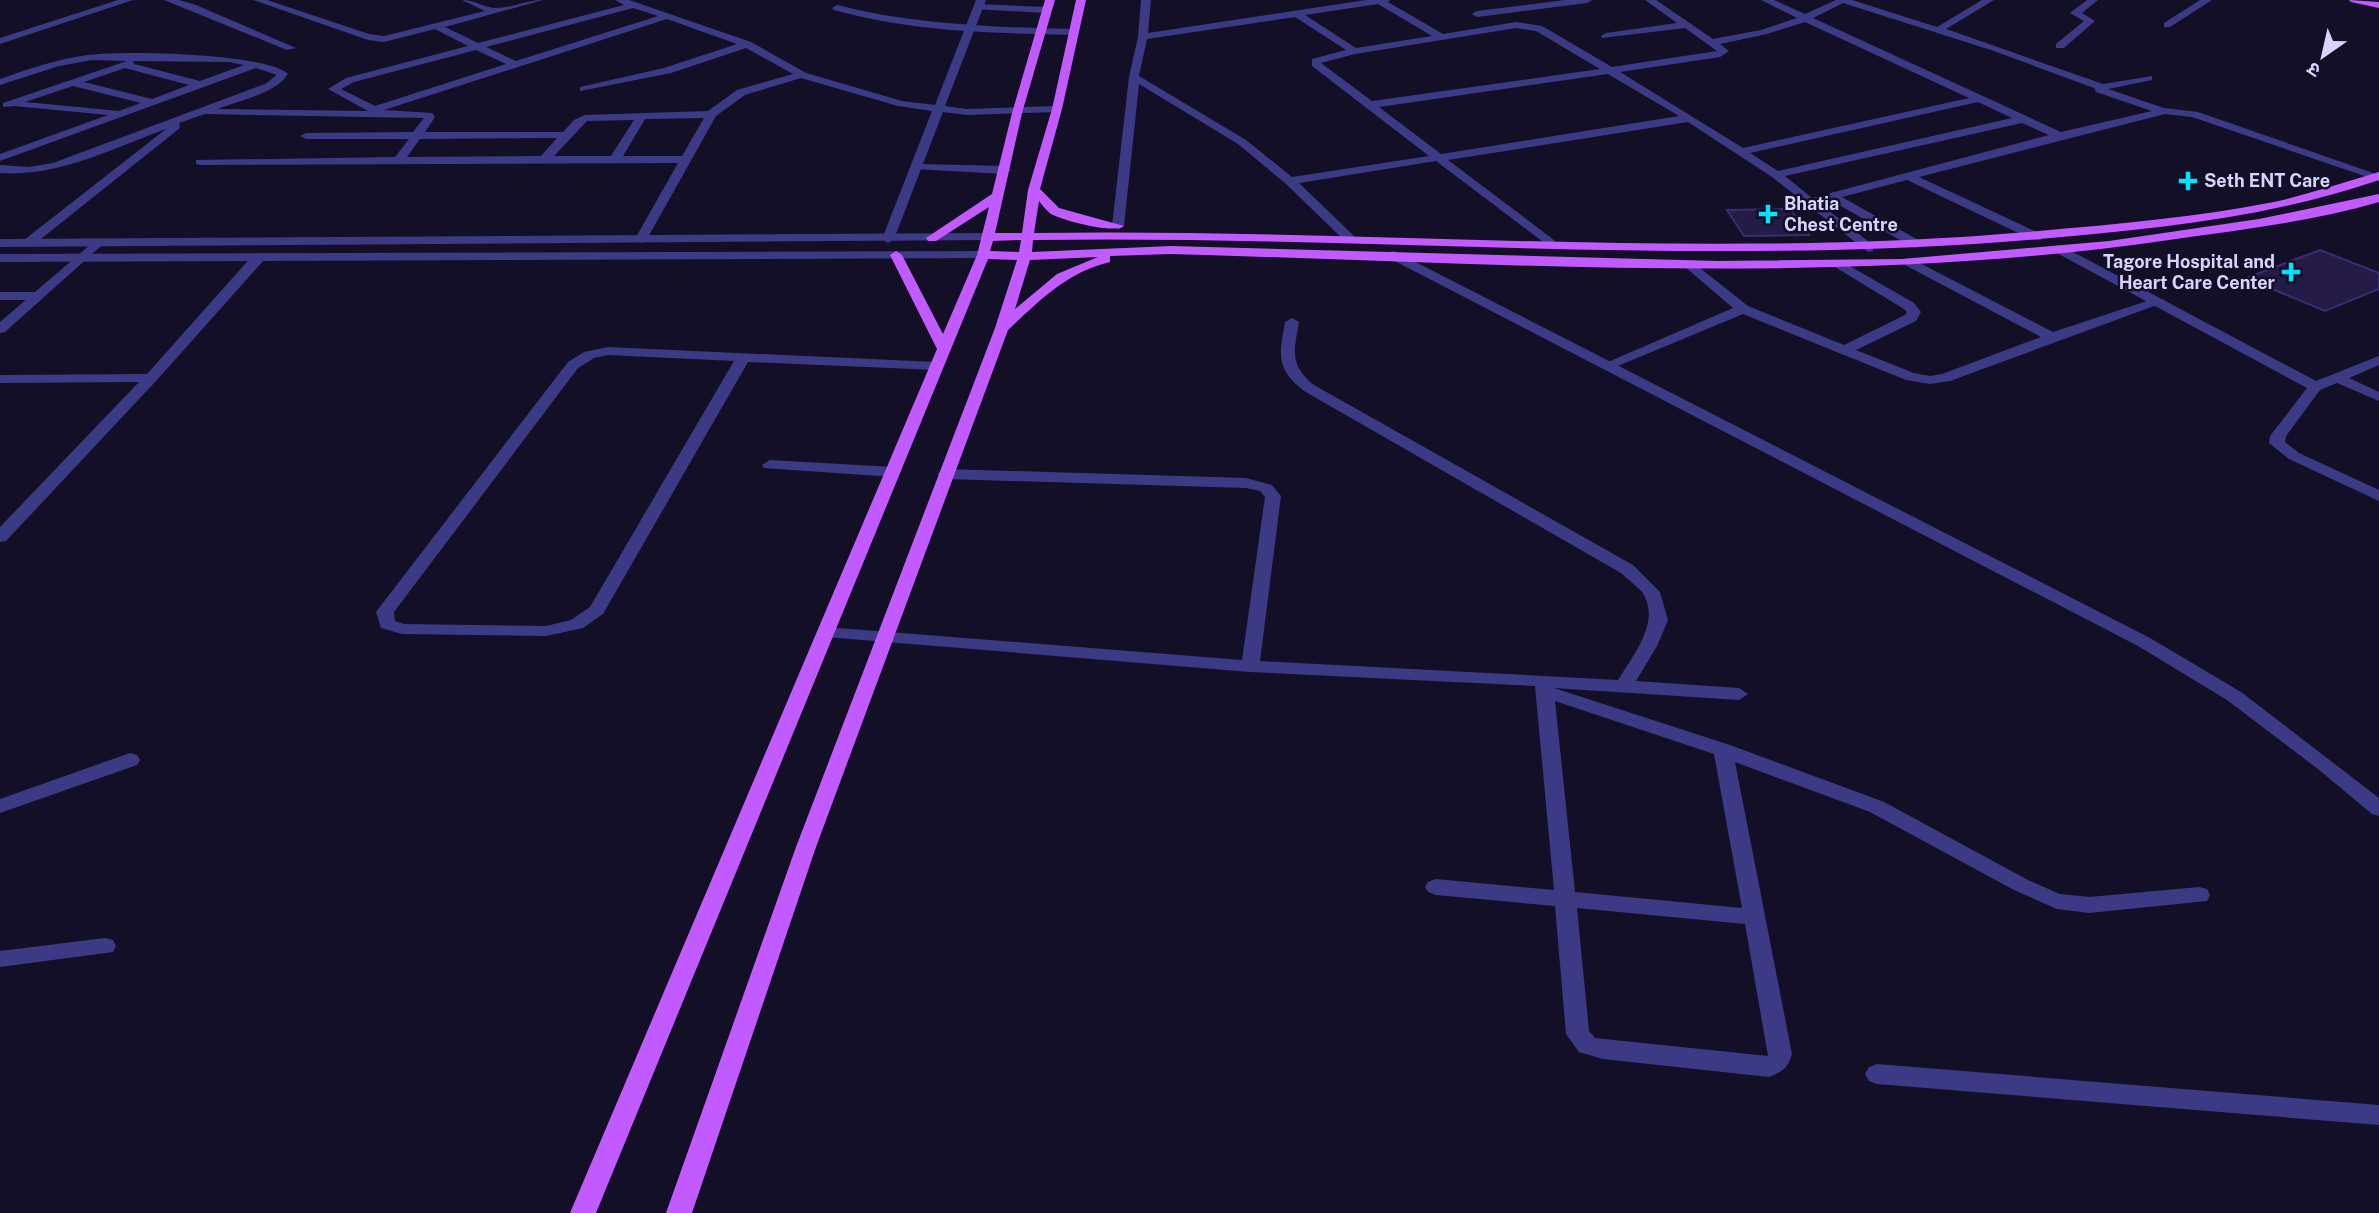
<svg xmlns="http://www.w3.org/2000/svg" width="2379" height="1213" viewBox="0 0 2379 1213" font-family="'Public Sans','Noto Sans Devanagari',sans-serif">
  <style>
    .building { fill: #241b47; stroke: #3b2d73; stroke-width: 2 }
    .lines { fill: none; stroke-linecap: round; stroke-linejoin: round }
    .service { fill: #3d3a85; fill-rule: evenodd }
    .minor { fill: #3d3a85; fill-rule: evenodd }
    .tertiary { fill: #3d3a85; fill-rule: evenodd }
    .primary { fill: #c25bff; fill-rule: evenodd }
    .poi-dot { fill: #00e5ff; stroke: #130f26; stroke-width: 2.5 }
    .labels { text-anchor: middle; stroke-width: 5; stroke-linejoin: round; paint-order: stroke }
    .far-poi-label { font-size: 18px; font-weight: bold; fill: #d9d4ff; stroke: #130f26; text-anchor: start }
  </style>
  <rect width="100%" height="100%" fill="#130f26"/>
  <g class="building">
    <polygon points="1790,209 1809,235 1744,236 1727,210"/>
    <polygon points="2320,250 2379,273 2379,289 2325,311 2246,278"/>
  </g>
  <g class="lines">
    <g class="service">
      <polygon points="977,4 1047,7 1052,10 1047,13 974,9 974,5"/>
      <path d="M837 5C916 25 993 27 1074 29L1079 32 1074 35C992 33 913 32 834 10L832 8Z"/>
      <polygon points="918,164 1005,166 1011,170 1005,174 914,169 914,165"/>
      <polygon points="1833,192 1920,241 1922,244 1916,248 1912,247 1829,199 1827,196"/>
      <polygon points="1910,258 2053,332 2153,299 2163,299 2165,302 1950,381 1930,384 1906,380 1743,314 1613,368 1608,369 1601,365 1733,308 1685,267 1684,264 1690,260 1748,306 1844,345 1905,315 1907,312 1904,309 1830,264 1831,261 1841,261 1914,303 1921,312 1916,321 1856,350 1914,373 1930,376 1942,374 2041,337 1905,265 1905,259"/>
      <polygon points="0,292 36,292 43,296 36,300 0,300"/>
      <path d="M1292 318 1299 322C1294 351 1289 365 1314 385L1633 565 1660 592 1668 620 1657 646 1636 681 1739 688 1748 694 1739 700 1554 688 1730 745 1884 802 2028 880 2060 894 2089 897 2199 887 2207 889 2210 895 2207 901 2089 913 2057 909 2014 890 1870 812 1735 762 1792 1054C1788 1068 1782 1072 1769 1077L1603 1059 1579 1052 1566 1034 1555 906 1436 895 1428 892 1425 887 1428 882 1436 879 1554 890 1535 686 1250 672 826 637 817 632 826 627 1242 660 1265 497 1260 491 1246 488 945 479 937 474 945 469 1246 478 1272 485 1281 496 1260 661 1618 680C1633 655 1662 621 1642 592 1636 585 1627 579 1621 573L1304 391C1276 369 1279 355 1285 322ZM1555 701 1714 754 1742 908 1575 892ZM1577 908 1745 924 1768 1056 1595 1038 1589 1031Z"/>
      <path d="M608 347 936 362 943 366 936 370 748 362 603 614 583 628 546 636 402 634 381 628 376 612 379 608 568 362 584 352ZM608 355 734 361 590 607 571 620 546 626 404 624 395 621 394 612 578 368 594 358Z"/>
      <polygon points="770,460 893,467 901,472 893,477 764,468 762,465"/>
      <polygon points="1877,1064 2379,1105 2379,1125 1877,1084 1869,1081 1865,1074 1869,1067"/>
    </g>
    <g class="minor">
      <polygon points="118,0 133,0 0,44 0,38"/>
      <polygon points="164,0 179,0 196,5 296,48 287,50"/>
      <path d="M253 0H267L369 34 384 36 485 11 462 0C475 0 485 8 496 8 512 8 527 0 543 0L445 27 478 43 624 5 615 0H629L751 42 806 73 902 101 935 105 976 0H986L945 106 967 109 1057 106 1062 109 1057 112 967 115 943 112 894 239 888 243 882 239 932 111 898 106 801 78 745 95 716 116 647 239 641 243 635 239 678 163 200 165 196 164V160L395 157 409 139H306L300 136 306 133 413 132 424 118 205 114 179 123 180 128 32 246H24V240L166 129C111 149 59 177 0 173V165L29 167 53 163 265 84 277 75 256 68 0 161V154L108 115 14 106 3 107V103L127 61 92 60 59 66 0 85V79C29 69 57 59 88 55 122 50 266 53 288 74 275 94 240 100 218 109L368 111 328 89 346 78 468 46 435 29 384 42 368 40ZM633 8 658 16 516 61 486 47ZM667 19 737 44 664 68 580 87V91L671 73 746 48 793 74 737 90 708 111 585 115 574 120 563 132H425L435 117 432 113 384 110ZM476 50 506 64 375 106 341 89 354 82ZM133 61 229 62 244 65 200 81 134 64ZM125 68 189 85 152 99 84 82ZM73 86 141 103 119 111 25 102ZM704 118 682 156H623L645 119ZM634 120 611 156H554L587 121ZM557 138 541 156 407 157 420 139Z"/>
      <path d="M1141 0H1151L1148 33 1366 0H1390L1388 2 1443 34 1516 22 1542 26 1612 67 1717 51 1685 28 1602 38 1601 36 1606 33 1677 23 1645 0H1656L1713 39 1761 30 1797 18 1761 0H1774L1805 14 1836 0H1852L1937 27 1982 0H1994L1946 29 2103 84 2152 76V80L2108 89 2164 108 2198 112 2379 175V181L2192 117 2165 114 1919 177 2041 234V240H2033L1907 180 1819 203 1873 245V251L1868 252 1772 177 1688 122 1448 160 1554 240 1556 243 1550 247 1436 161 1299 183 1353 235 1355 238 1349 242 1345 241 1286 184 1238 144 1139 84 1124 226 1118 230 1112 226 1129 77 1138 37ZM1843 3 1991 50 2094 88 2096 92 2152 111 2061 132 1813 18ZM1378 4 1432 36 1356 48 1305 15ZM1295 17 1346 50 1312 59V66L1429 156 1292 177 1246 140 1139 76 1147 39ZM1805 22 1969 98 1743 148 1620 72 1720 57 1729 51 1720 44 1767 34ZM1516 28 1536 31 1600 69 1372 101 1321 63 1355 54ZM1608 74 1679 116 1441 154 1379 107ZM1978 102 2012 118 1778 171 1750 153ZM2022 123 2049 135 1812 198 1785 176Z"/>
      <polygon points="1565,0 1592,0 1587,3 1477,17 1472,14 1477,11"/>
      <polygon points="2087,0 2098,0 2082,13 2095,21 2064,48 2056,48 2056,44 2084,21 2070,13"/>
      <polygon points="2200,0 2212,0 2170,27 2164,27 2164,23"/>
      <polygon points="97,239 101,240 101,246 5,332 0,333 0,322"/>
      <polygon points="2060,245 2316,381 2379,356 2379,365 2349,378 2379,392 2379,401 2337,383 2320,390 2286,436 2285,442 2299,453 2379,490 2379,501 2289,459 2269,443 2270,436 2307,388 2055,252 2055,246"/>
      <polygon points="259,253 265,257 264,260 156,381 6,541 0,542 0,527 139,382 0,383 0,375 147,374 254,254"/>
      <polygon points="130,753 137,755 140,760 137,765 0,813 0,799"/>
      <polygon points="105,938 113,940 116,946 113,952 0,967 0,951"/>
    </g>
    <g class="tertiary">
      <polygon points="988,233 994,237 992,240 0,247 0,239"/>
      <polygon points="983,251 988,252 988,258 0,262 0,254"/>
      <polygon points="1394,251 2150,638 2241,692 2379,798 2379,816 2372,814 2318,769 2227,700 2138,646 1389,258 1389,252"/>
    </g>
    <g class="primary">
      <path d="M1045 0H1055L1022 113 995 233H1022L1028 190 1052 109 1076 0H1086L1062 109 1040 189 1059 208 1124 226C1114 234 1064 221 1051 214 1047 211 1042 205 1039 201L1034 233C1369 228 1704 261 2039 231 2117 224 2197 217 2274 202 2310 194 2344 182 2379 172V180C2269 218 2153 229 2039 239 1704 268 1369 235 1033 240L1032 252 1171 246 1718 261 1902 259 2109 241 2259 219 2379 194V202C2311 222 2239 230 2169 240 1840 288 1503 263 1171 254L1110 256V262C1067 272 1039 301 1008 330L816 847 692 1213H666L796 847 995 328 1017 260 988 259 596 1213H570L937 349 890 255 896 251 902 255 943 334 977 255 989 207 936 241H928L926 238 992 194 1012 113ZM1021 240 1019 252 990 251 993 241ZM1098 257 1057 274 1015 309 1030 260Z"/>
      <polygon points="2349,0 2379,2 2379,8 2351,2"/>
    </g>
  </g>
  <g class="poi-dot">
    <path d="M2184.5 170.5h7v7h7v7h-7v7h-7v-7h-7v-7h7z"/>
    <path d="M1764.5 203.5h7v7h7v7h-7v7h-7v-7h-7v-7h7z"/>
    <path d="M2287.5 261.5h7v7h7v7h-7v7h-7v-7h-7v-7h7z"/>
  </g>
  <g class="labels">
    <g class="far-poi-label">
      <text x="2204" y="187">Seth ENT Care</text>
      <text x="1784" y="210">Bhatia<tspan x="1784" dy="21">Chest Centre</tspan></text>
      <text x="2275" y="268" text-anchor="end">Tagore Hospital and<tspan x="2275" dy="21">Heart Care Center</tspan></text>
    </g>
  </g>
  <g transform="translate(2323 56) rotate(214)" stroke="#130f26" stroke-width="5" paint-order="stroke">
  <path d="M0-5L12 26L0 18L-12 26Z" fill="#d9d4ff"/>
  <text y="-10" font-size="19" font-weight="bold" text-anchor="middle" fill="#d9d4ff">उ</text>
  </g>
</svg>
